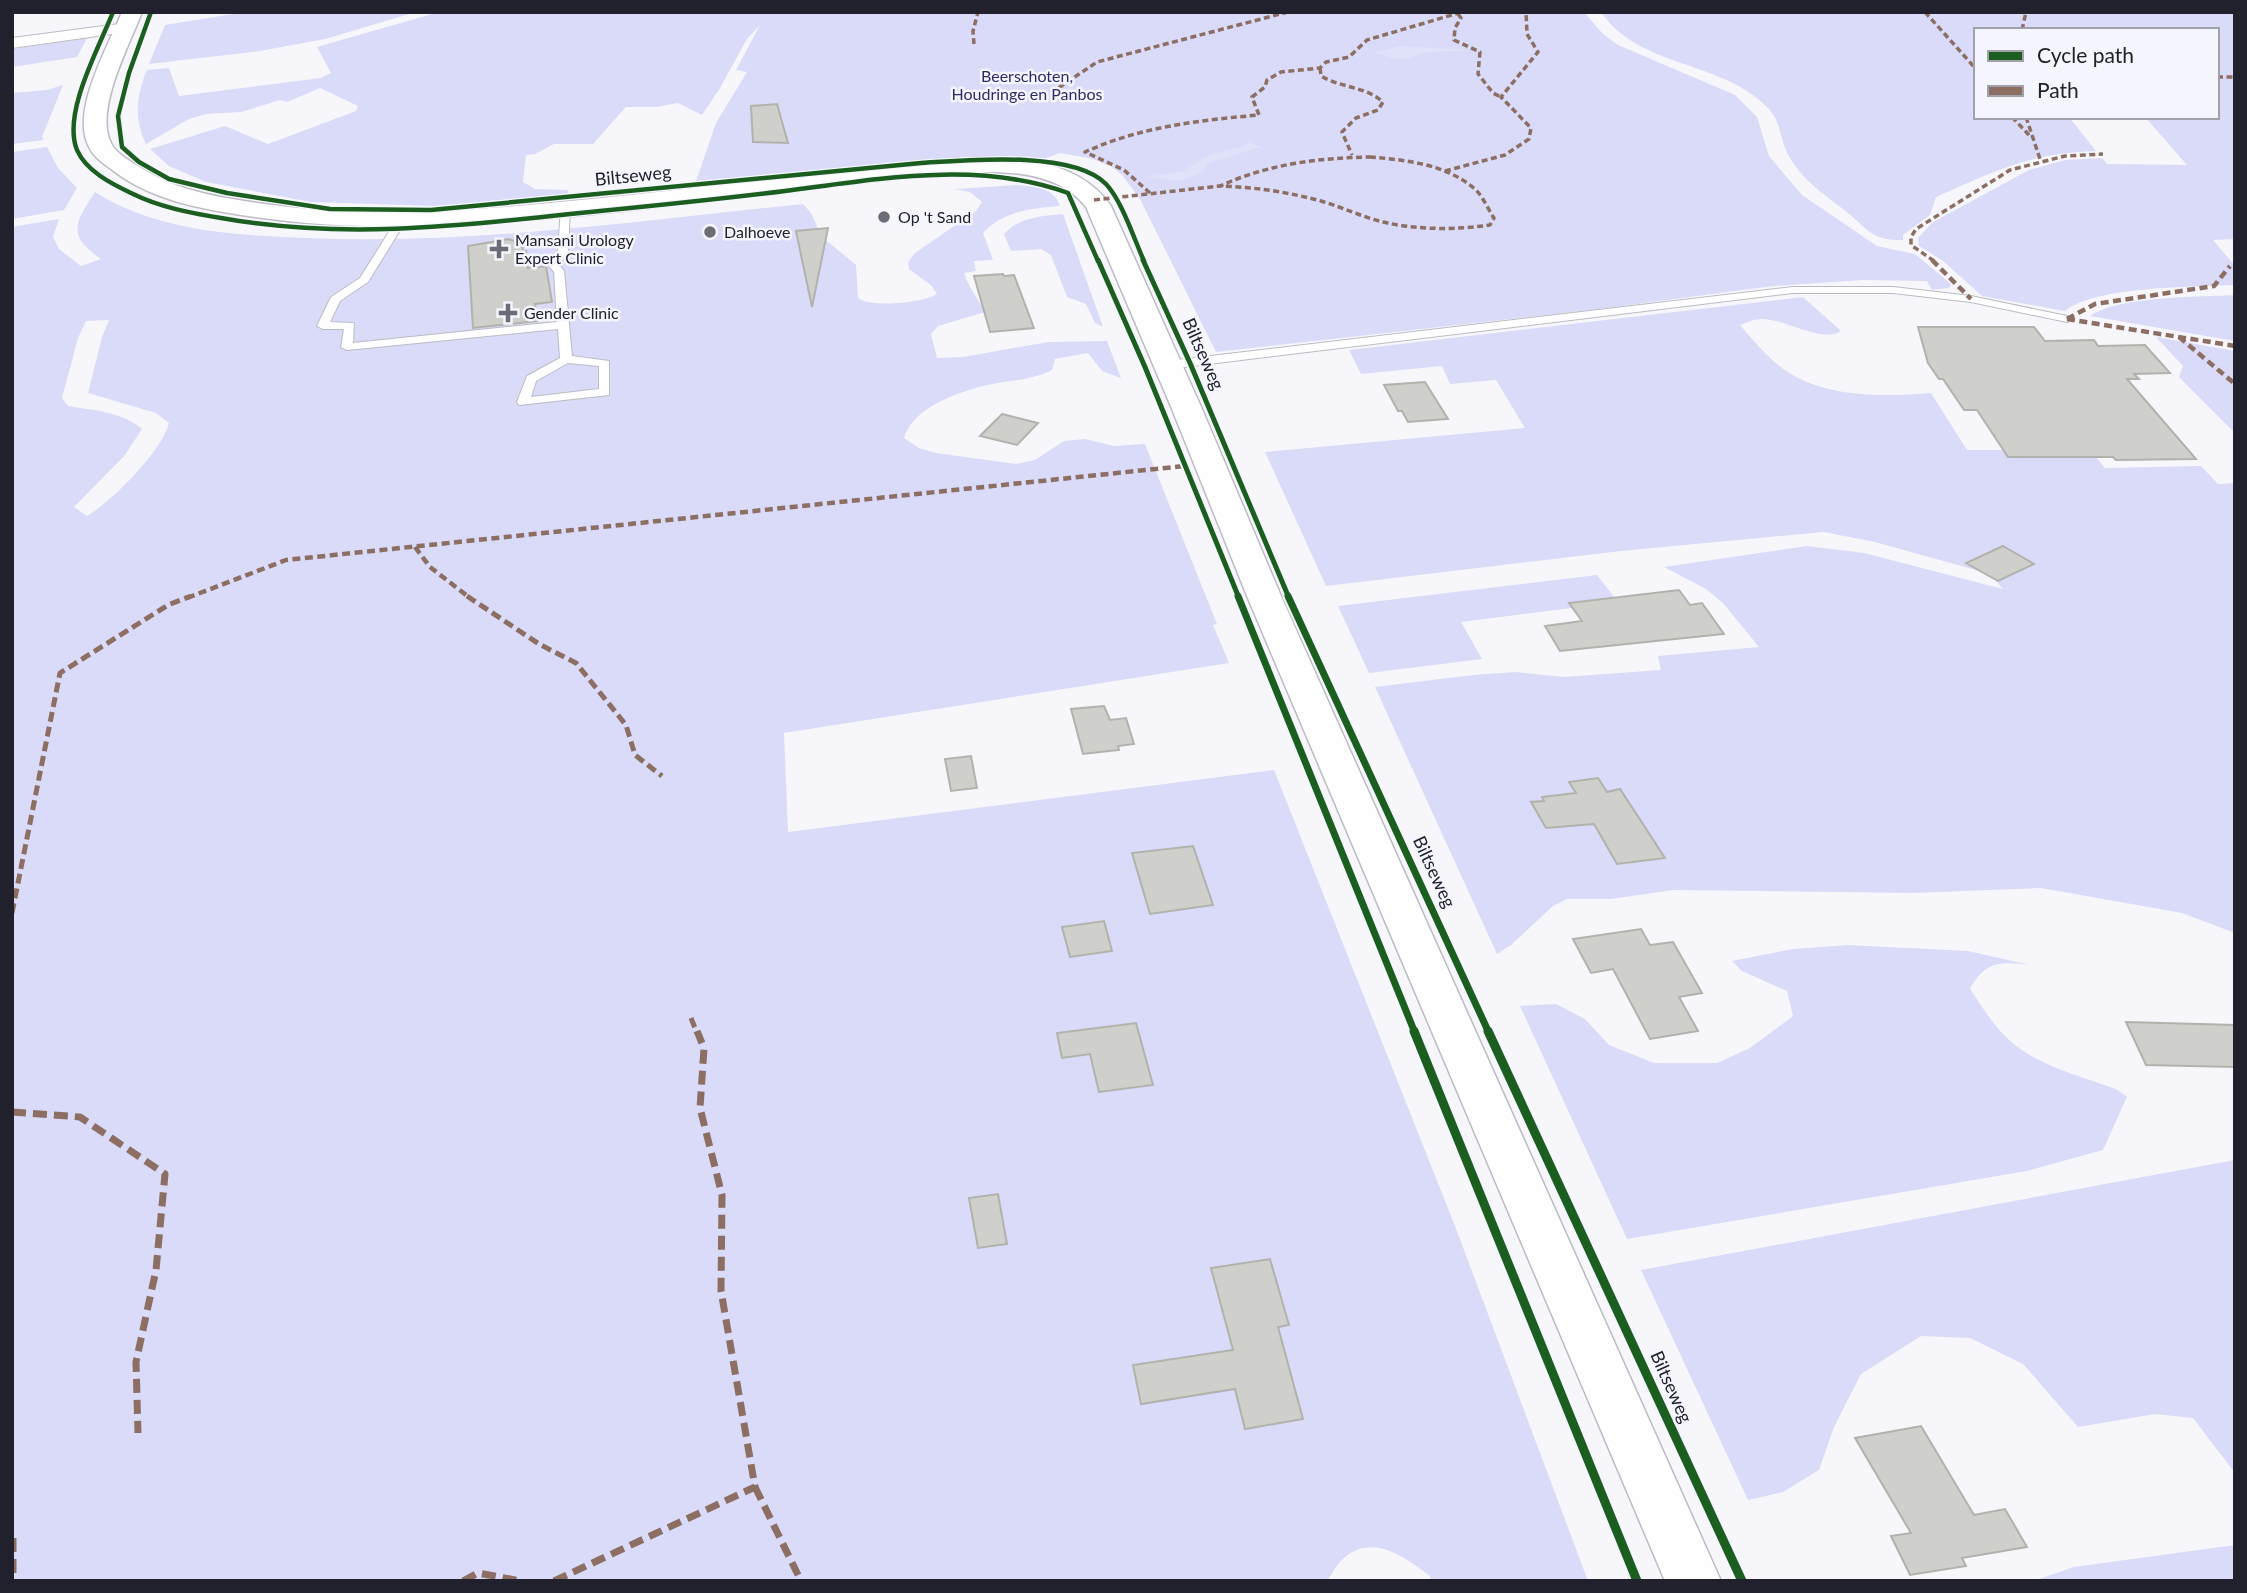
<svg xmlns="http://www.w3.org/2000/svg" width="2247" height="1593" viewBox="0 0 2247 1593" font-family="Lato,sans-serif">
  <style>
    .green { fill: #d9dbf9; fill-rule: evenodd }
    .water { fill: #e0e2fa }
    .building { fill: #cfcfcb; stroke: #b2b2ad; stroke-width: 2 }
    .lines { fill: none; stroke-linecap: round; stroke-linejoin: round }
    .service-casing { stroke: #bbbcc3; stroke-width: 2 }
    .minor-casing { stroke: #bbbcc3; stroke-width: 2 }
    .tertiary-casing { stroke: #bbbcc3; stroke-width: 3 }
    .service { fill: #fefefe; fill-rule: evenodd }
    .minor { fill: #fefefe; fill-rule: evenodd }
    .tertiary { fill: #fefefe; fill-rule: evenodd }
    .quiet-far3 { stroke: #8d6e63; stroke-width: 3.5; stroke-dasharray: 6 3.5; stroke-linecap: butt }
    .quiet-far2 { stroke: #8d6e63; stroke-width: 4.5; stroke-dasharray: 8 4.5; stroke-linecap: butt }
    .quiet-far1 { stroke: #8d6e63; stroke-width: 5; stroke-dasharray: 10 5; stroke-linecap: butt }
    .quiet { stroke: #8d6e63; stroke-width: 7; stroke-dasharray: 14 7; stroke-linecap: butt }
    .cycleway-far3-casing { stroke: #f5f6fd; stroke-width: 7 }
    .cycleway-far2-casing { stroke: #f5f6fd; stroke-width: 9 }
    .cycleway-far1-casing { stroke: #f5f6fd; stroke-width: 11 }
    .cycleway-casing { stroke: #f5f6fd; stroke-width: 13 }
    .cycleway-far3 { stroke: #1b5e20; stroke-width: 4.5 }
    .cycleway-far2 { stroke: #1b5e20; stroke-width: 5 }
    .cycleway-far1 { stroke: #1b5e20; stroke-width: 7 }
    .cycleway { stroke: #1b5e20; stroke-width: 9 }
    .poi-dot { fill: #6c6c76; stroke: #f5f6fd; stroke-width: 2.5 }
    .labels { text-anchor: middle; stroke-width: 5; stroke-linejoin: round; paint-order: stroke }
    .far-park-label { font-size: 16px; fill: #2f2b69; stroke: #f5f6fd }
    .far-poi-label { font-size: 16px; fill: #21212e; stroke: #f5f6fd; text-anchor: start }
    .street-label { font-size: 18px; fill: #21212e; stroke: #f5f6fd }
  </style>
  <rect width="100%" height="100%" fill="#f7f7fb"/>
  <g class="green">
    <polygon points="245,12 416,12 325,39 260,51 149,64 165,25"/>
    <path d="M439 12H1584L1603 34 1618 45 1735 95 1757 117 1769 156 1802 195 1877 246 1915 254 1951 284 1949 288 1932 290 1927 281 1863 280 1773 286 1599 309 1216 352 1140 199 1122 175 1111 166 1089 158 1060 153 1041 160 1005 156 896 163 696 181 716 123 747 72 736 70 760 25 747 39 720 88 702 115 678 103 656 107H626L593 144H554L535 154 526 155 523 182 535 189 568 190V194L436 206 311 202 206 182 169 166 150 149 225 126 268 144 356 111 358 106 320 88 287 102 280 100 241 112 206 114 189 119 146 144C134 119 136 95 147 70L169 68 179 96 321 78 331 73 317 47Z"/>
    <path d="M1601 12H2235V239L2213 240 2235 266V285C2194 287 2095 286 2065 311L1982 296 1943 261 1919 246 1918 238 1933 222 2029 170 2065 160 2102 158 2107 164 2187 165 2145 117H2217V30H1976V117H2069L2096 151C2029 153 1995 171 1936 197L1930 215 1903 235V240C1895 240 1885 240 1877 236 1867 232 1857 220 1848 213 1827 196 1805 183 1790 158 1779 141 1783 122 1766 106 1720 60 1639 68 1601 12Z"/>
    <polygon points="87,38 77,57 12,67 12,49"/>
    <polygon points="63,85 42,137 44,140 12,144 12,93 47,90"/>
    <polygon points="47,147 58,168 77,188 64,210 12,219 12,152"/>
    <path d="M1017 185C1034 187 1054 187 1060 206 1032 208 1003 211 983 233L993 260 974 261 976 271 964 273C969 288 978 298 985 312L938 326 931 334 937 358 963 357 1048 342 1107 341 1121 378 1102 371 1088 353 1055 359 1052 370C1031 381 1006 380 983 386 954 394 913 408 904 438L919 448 936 453 1016 464 1035 460 1064 441 1085 439 1114 446 1145 444 1217 624 1213 625 1229 663 784 733 788 832 1274 770 1455 1226 1588 1581H1432L1429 1575C1404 1557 1373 1533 1344 1558 1337 1563 1332 1574 1327 1581H12V227L59 219 53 237 59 249 81 266 101 259C66 235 75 223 95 192 157 231 233 235 305 238 472 245 637 221 803 204L811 213 822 237 856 265 858 298C870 308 923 303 937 294L932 286 909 269 908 262 915 253 976 211 982 202 970 192 954 189ZM109 320 102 337 88 393 156 413 169 423C162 451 112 501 87 516L74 507 125 455 142 429C123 412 92 410 68 406L62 398 78 338 86 321Z"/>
    <path d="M1063 214 1103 327 1095 323 1086 304 1067 297 1051 255 1041 249 1011 251 1004 234C1019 217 1043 216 1063 214Z"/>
    <path d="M2235 295V341L2090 316C2118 296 2199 297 2235 295Z"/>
    <path d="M1803 297 1841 331C1821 344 1784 318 1761 319 1754 319 1746 323 1740 325 1753 340 1766 356 1782 368 1822 398 1883 397 1931 393L1967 450H2090L2105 468 2201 466 2218 484 2235 483V933L2182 913 2041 888 1913 893 1673 890 1611 899H1567L1553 906 1511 945 1497 954 1375 687 1473 675 1515 672 1564 677 1661 670 1658 656 1759 647 1723 603 1706 589 1664 567 1807 546 1864 553 2003 589 1990 574 1875 542 1824 532 1621 551 1326 586 1265 452 1525 428 1496 380 1450 384 1442 366 1361 374 1349 350Z"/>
    <polygon points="2156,337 2235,351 2235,433 2179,377 2183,366"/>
    <polygon points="1597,575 1618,602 1461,622 1482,659 1369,673 1338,606"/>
    <path d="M1848 945 1968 951 2030 965C2001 962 1986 960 1970 989 1983 1008 1996 1030 2015 1045 2043 1067 2083 1077 2116 1089L2127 1097 2103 1150 2027 1171 1627 1239 1520 1006 1556 1004 1585 1019 1609 1045 1654 1063H1717L1750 1048 1793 1016 1787 991 1742 971 1732 961 1793 949Z"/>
    <polygon points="2235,1160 2235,1473 2193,1418 2155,1414 2078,1427 2023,1364 1970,1338 1921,1336 1861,1374 1834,1427 1819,1470 1783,1492 1748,1500 1641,1270"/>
    <polygon points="2235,1545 2235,1581 2033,1581 2074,1567"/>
  </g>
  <g class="water">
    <polygon points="1400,46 1474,50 1427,52 1402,60 1373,53"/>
    <polygon points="1248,142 1261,147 1209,163 1202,172 1180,181 1146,177 1183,171 1210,154 1242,147"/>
  </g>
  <g class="building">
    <polygon points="777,104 788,143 753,142 751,106"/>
    <polygon points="828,228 812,307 796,231"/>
    <polygon points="508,239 522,243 523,252 526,251 528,268 546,266 552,302 535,304 537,321 473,328 468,246"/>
    <polygon points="1003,274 1004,276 1014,275 1034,328 990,332 974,276"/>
    <polygon points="1918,327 2034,327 2045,341 2094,340 2098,346 2145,345 2170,373 2134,374 2139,379 2127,379 2196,459 2116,460 2113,457 2008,457 1977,410 1964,410 1943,379 1939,379 1928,363"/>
    <polygon points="1425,382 1448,419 1408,422 1402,411 1398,411 1384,385"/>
    <polygon points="1002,414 1038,423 1017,445 980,436"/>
    <polygon points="2003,546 2034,564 1998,581 1966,563"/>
    <polygon points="1679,590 1690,605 1702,603 1724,634 1560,651 1545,626 1582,621 1569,603"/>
    <polygon points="1104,706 1110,720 1126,718 1134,744 1118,746 1119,750 1083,754 1071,709"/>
    <polygon points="971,756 977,788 951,791 945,759"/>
    <polygon points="1598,778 1607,792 1620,789 1665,858 1617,864 1594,824 1546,828 1531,802 1544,801 1542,797 1576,793 1569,782"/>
    <polygon points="1193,846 1213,905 1150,914 1132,853"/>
    <polygon points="1104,921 1112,951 1070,957 1062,927"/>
    <polygon points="1641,929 1650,945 1673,942 1702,993 1679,997 1698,1031 1650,1039 1613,969 1591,973 1573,939"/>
    <polygon points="2126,1022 2235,1025 2235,1067 2146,1065"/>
    <polygon points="1136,1023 1153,1085 1099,1092 1090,1054 1062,1058 1057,1033"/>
    <polygon points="998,1194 1007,1244 978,1248 969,1198"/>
    <polygon points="1270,1259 1289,1325 1278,1327 1303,1419 1245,1429 1235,1389 1141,1404 1133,1365 1233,1350 1211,1268"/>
    <polygon points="1921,1426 1974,1515 2005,1509 2027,1547 1962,1558 1966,1566 1910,1575 1891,1536 1911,1533 1855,1438"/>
  </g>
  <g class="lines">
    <defs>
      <g id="service">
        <path d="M561 206 570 208 568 252 559 265 564 271 572 356 609 361V395L519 405 517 402 527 376 560 358 558 329 347 350 341 347 344 329H323L317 326 331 297 360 278 397 219 402 216 407 219 368 282 340 301 330 322 354 323 353 343 557 322 554 272 548 265 558 252ZM568 363 599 366V389L531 397 536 381Z"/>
        <polygon points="1793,287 1893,287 1971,296 2067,316 2073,319 2067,322 1971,302 1893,293 1793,293 1168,369 1162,365 1168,361"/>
      </g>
      <polygon id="minor" points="127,23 133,25 135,28 133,31 12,48 12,38"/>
      <path id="tertiary" d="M122 12H142C130 44 94 110 111 143 116 154 133 163 143 169 180 192 223 198 265 204 374 219 482 210 591 199 702 188 812 173 922 161 984 157 1071 148 1111 206L1202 409 1281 596 1721 1581H1665L1247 596 1172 409 1086 207C1050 161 974 172 922 176 816 187 709 202 602 213 486 225 371 234 255 217 207 210 155 202 115 172 106 165 94 158 89 147 70 111 108 47 122 12Z"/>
    </defs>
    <use href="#service" class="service-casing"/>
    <use href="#minor" class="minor-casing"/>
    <use href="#tertiary" class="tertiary-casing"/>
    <use href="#service" class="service"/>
    <use href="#minor" class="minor"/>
    <use href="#tertiary" class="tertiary"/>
    <g class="quiet-far3">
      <polyline points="1925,12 1976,69"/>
      <polyline points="1458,14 1461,18 1455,28 1454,40 1480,52 1478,74 1493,93 1501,97"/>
      <polyline points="2022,30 2026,12"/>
      <polyline points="974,44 973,31 978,12"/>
      <path d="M1320 68 1321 76C1341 88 1365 86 1383 102L1378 110 1356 118 1342 132 1352 155"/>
      <polyline points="2217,77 2235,77"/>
      <polyline points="1051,93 1097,62 1288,12"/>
      <polyline points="2012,117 2029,135"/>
      <polyline points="2026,117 2041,162"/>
      <path d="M1370 157C1406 160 1447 164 1476 190 1483 197 1488 209 1494 218L1490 225C1455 230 1417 230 1383 222 1362 217 1342 207 1321 201 1288 192 1254 187 1220 186 1269 164 1317 158 1370 157Z"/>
      <polyline points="1445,171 1505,155 1529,139 1531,128 1501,97 1538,52 1527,34 1526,12"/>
      <path d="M1150 193 1124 170 1085 152C1139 127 1201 120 1259 115L1252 97 1265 87 1267 80 1281 72 1320 68 1326 62 1349 57 1367 40 1462 12"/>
      <polyline points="1094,200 1220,186"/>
      <polyline points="1934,261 1911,245 1911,237 1916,229 2010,170 2065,156 2103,154"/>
    </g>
    <g class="quiet-far2">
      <polyline points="1932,260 1971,299"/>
      <polyline points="2067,319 2095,304 2214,286 2230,266"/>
      <polyline points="2067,319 2235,346"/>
      <polyline points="2179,337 2235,384"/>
      <polyline points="415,547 430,567 470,598"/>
      <polyline points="187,598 286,560 1184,466"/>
    </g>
    <g class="quiet-far1">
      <polyline points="467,596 539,644 576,663 626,725 635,755 662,776"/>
      <polyline points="12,913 60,673 168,605 191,596"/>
      <polyline points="691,1018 697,1033"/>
    </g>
    <g class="quiet">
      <polyline points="12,1112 80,1117 165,1174 156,1270 136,1362 138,1433"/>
      <polyline points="755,1487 801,1581"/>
      <polyline points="13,1538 13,1581"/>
      <polyline points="463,1581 478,1573 521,1581"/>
      <polyline points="554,1581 755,1487 721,1291 722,1195 700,1108 704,1048 697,1031"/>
    </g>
    <defs>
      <g id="cycleway-far3">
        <path d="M113 12C99 48 62 113 77 150 86 171 112 184 131 193 159 207 190 213 221 218 337 239 453 227 570 214 642 207 713 200 785 191 878 179 978 160 1068 193L1098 261"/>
        <path d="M151 12 129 73 118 116 122 147 139 162 169 179 227 193 330 209 431 210 921 163C966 160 1073 150 1106 184 1122 201 1134 239 1144 261"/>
      </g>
      <g id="cycleway-far2">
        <polyline points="1098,260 1145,367 1239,598"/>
        <polyline points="1143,260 1190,363 1289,598"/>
      </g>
      <g id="cycleway-far1">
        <polyline points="1238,596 1415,1033"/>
        <polyline points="1288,596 1489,1033"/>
      </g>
      <g id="cycleway">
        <polyline points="1414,1031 1637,1581"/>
        <polyline points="1488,1031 1742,1581"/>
      </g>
    </defs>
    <use href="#cycleway-far3" class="cycleway-far3-casing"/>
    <use href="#cycleway-far2" class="cycleway-far2-casing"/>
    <use href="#cycleway-far1" class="cycleway-far1-casing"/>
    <use href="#cycleway" class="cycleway-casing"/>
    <use href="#cycleway-far3" class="cycleway-far3"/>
    <use href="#cycleway-far2" class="cycleway-far2"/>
    <use href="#cycleway-far1" class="cycleway-far1"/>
    <use href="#cycleway" class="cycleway"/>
  </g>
  <g class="poi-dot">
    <circle cx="884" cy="217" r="7"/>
    <circle cx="710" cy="232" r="7"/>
    <path d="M495.5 238.5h7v7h7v7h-7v7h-7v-7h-7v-7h7z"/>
    <path d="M504.5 302.5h7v7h7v7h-7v7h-7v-7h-7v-7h7z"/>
  </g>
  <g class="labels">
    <g class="far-park-label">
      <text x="1027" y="82">Beerschoten,<tspan x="1027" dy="18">Houdringe en Panbos</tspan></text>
    </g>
    <g class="far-poi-label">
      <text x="898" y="223">Op 't Sand</text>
      <text x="724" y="238">Dalhoeve</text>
      <text x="515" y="246">Mansani Urology<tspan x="515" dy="18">Expert Clinic</tspan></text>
      <text x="524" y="319">Gender Clinic</text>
    </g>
    <g class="street-label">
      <text transform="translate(633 176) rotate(-6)" y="6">Biltseweg</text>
      <text transform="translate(1203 354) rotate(66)" y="6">Biltseweg</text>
      <text transform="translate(1434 872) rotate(65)" y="6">Biltseweg</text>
      <text transform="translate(1671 1387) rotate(66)" y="6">Biltseweg</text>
    </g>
  </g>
  <rect width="2247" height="1593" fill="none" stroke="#21212e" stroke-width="28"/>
  <rect x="1974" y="28" width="245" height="91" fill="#f5f6fd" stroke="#a0a1aa" stroke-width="2"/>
  <rect x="1988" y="51" width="35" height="10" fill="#1b5e20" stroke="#a0a1aa" stroke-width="2"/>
  <text x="2037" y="63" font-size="21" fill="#21212e">Cycle path</text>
  <rect x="1988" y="86" width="35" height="10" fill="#8d6e63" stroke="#a0a1aa" stroke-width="2"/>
  <text x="2037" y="98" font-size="21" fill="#21212e">Path</text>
</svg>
